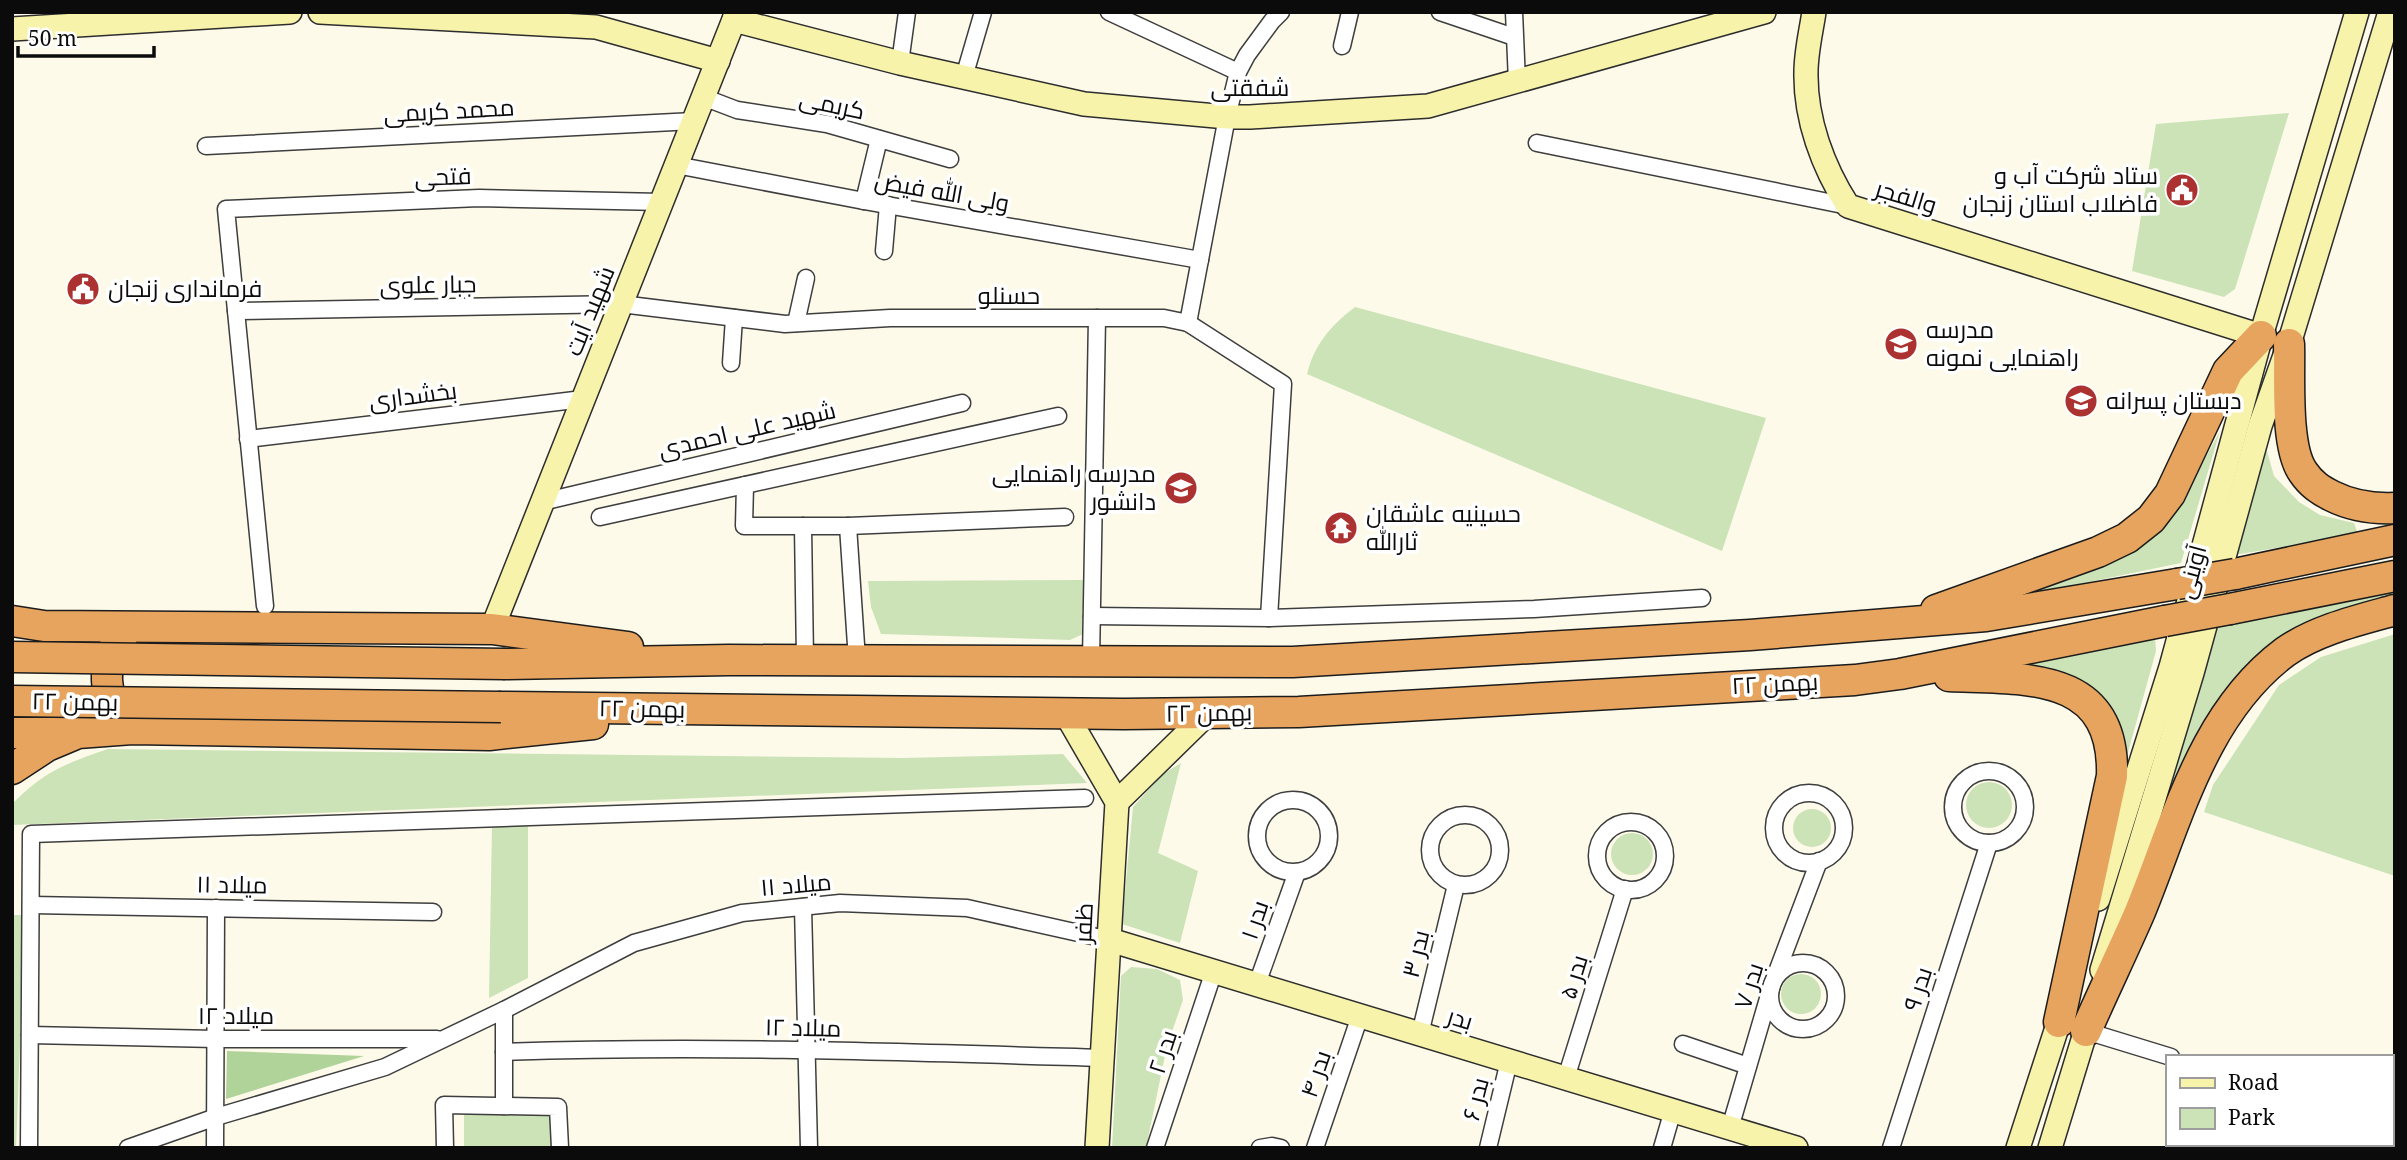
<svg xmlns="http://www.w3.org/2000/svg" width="2407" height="1160" viewBox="0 0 2407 1160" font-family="'Noto Serif',Cairo,serif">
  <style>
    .green { fill: #cce3b8 }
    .forest { fill: #afd399 }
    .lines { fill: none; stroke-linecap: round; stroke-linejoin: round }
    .street-casing { stroke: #3e3e3e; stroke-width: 19 }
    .secondary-casing { stroke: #2d2d2d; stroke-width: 26 }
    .highway-casing { stroke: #1c1c1c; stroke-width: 33 }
    .street { stroke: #fff; stroke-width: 16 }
    .secondary { stroke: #f7f3ab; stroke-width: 23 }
    .highway { stroke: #e6a45f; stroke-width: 30 }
    .highway-bridge-casing { stroke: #1c1c1c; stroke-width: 33; stroke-linecap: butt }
    .highway-bridge { stroke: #e6a45f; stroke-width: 30 }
    .labels { text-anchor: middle; stroke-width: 7; stroke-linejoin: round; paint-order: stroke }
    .street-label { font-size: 24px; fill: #0b0b0b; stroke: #fff }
    .poi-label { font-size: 24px; fill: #0b0b0b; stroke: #fff; text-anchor: start }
  </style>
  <rect width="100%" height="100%" fill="#fdfaea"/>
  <g class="green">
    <polygon points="2289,113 2235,289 2224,297 2132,271 2156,124"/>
    <path d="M1355 307 1766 418 1722 551 1307 374C1314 345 1331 325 1355 307Z"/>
    <polygon points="2220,431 2181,563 2002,600 2137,550 2155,535 2166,512 2176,512"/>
    <polygon points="2267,451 2274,476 2299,502 2320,515 2354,523 2358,534 2235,555 2262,454"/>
    <polygon points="1083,580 1085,598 1083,634 1070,640 881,634 871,607 868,581"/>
    <polygon points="2395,591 2395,599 2295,629 2258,654 2223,691 2166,811 2161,814 2219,623"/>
    <polygon points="2395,634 2395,876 2204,812 2213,785 2279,685 2321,657"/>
    <path d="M2155 636 2156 651 2124 767C2121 750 2119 730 2113 714 2099 676 2040 672 2005 663Z"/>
    <path d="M108 749 904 758 1063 754 1087 783 12 825 14 802C45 771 67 763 108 749Z"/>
    <polygon points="1181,763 1158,853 1198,871 1180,943 1122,924 1133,807 1163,774"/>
    <circle cx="1989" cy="805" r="23"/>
    <circle cx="1812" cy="828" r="19"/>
    <polygon points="528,823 528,978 489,998 492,825"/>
    <circle cx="1632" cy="854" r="21"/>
    <polygon points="12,915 25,915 16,1148 12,1148"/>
    <polygon points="1131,967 1157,969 1180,980 1183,1000 1167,1046 1146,1148 1112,1148 1121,976"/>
    <circle cx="1801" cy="994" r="20"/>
    <polygon points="464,1112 553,1112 554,1148 464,1146"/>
  </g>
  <polygon class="forest" points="227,1051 364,1056 226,1099"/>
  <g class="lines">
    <defs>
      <g id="street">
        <polyline points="1109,12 1238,72"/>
        <polyline points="1440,12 1514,37"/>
        <polyline points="1514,12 1517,82"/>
        <polyline points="1342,46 1350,12"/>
        <polyline points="900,63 907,12"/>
        <polyline points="964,77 983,12"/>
        <polyline points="703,97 737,110 827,124 950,159"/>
        <polyline points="1537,143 1848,206"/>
        <polyline points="206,146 694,121"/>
        <polyline points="676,165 864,201 1200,260"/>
        <polyline points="864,201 879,139"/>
        <polyline points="884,251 888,205"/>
        <polyline points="236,311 621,304 785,324 890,318 1164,318 1188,323 1227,117 1238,72 1247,55 1272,21 1281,12"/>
        <polyline points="796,323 806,278"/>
        <polyline points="1188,323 1283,384 1269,618"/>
        <polyline points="731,363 734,318"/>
        <polyline points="248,439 583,399"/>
        <polyline points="745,485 744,526 848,526 1065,517"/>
        <polyline points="542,502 962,403"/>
        <polyline points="600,517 1058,416"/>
        <polyline points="803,526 805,660"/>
        <polyline points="848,526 857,660"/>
        <polyline points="265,606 226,209 479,198 662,202"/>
        <polyline points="1092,616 1269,618 1534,609 1702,598"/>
        <polyline points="1091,660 1097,318"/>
        <circle cx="1989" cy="807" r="36"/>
        <circle cx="1809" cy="828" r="35"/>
        <circle cx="1293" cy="836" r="36"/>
        <circle cx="1465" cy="850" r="35"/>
        <circle cx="1631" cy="856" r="34"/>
        <polyline points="31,905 433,912"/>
        <polyline points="803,907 809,1148"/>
        <circle cx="1803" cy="996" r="33"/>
        <polyline points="1257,984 1297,872"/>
        <polyline points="504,1010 504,1106"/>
        <polyline points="2086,1031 2171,1057"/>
        <polyline points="1420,1034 1456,885"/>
        <polyline points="30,1035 216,1039 437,1039"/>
        <polyline points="1683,1044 1748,1066"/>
        <path d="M504 1052C703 1045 903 1052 1102 1058"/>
        <polyline points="1566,1078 1625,889"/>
        <polyline points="2391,1124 2395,1125"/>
        <polyline points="1730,1128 1772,985 1819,861"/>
        <polyline points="29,1148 31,834 1085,798"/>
        <polyline points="128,1148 216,1117 385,1067 504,1010 634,943 742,913 840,903 967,908 1110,940"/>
        <polyline points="215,1148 216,908"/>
        <polyline points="445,1148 444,1105 558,1107 560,1148"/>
        <polyline points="1155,1148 1214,971"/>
        <polyline points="1260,1148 1272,1146 1281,1148"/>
        <polyline points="1315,1148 1360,1016"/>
        <polyline points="1488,1148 1509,1061"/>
        <polyline points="1662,1148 1673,1110"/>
        <polyline points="1891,1148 1989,843"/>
      </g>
      <g id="secondary">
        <polyline points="320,12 596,27 718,61"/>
        <path d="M1814 12C1811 32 1806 52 1806 72 1805 119 1823 167 1848 206L2261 336"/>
        <polyline points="734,20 900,63 1084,104 1227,117 1250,117 1428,106 1764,12"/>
        <polyline points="12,29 290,12"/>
        <polyline points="492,629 737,12"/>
        <polyline points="1066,714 1117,802 1097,1148"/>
        <polyline points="1117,802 1208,713"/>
        <polyline points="2098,899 2171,667 2261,336 2357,12"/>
        <polyline points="1110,940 1796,1148"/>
        <polyline points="2102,970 2192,673 2260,426 2289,344 2390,12"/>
        <polyline points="2018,1148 2063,1009"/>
        <polyline points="2050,1148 2090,1017"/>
      </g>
      <g id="highway">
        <path d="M2289 344C2290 376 2285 447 2303 472 2311 484 2320 490 2332 496 2352 506 2373 509 2395 508"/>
        <polyline points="2235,574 2395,540"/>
        <polyline points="2230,609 2395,576"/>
        <polyline points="1936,610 2098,552 2127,538 2151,519 2170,494 2228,371 2261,336"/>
        <polyline points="12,621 44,626 492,629 628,647"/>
        <path d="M122 637C100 661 103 700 125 722"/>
        <polyline points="505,664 729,660 1293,662 1750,635 1986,616 2177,584"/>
        <path d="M1949 676C2025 679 2115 671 2112 776L2059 1022"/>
        <polyline points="501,707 1124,714 1299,712 1855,680 1900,674 2165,621"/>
        <polyline points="12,733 68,733"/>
        <polyline points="12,769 47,746 78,733 132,729 489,735 593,724"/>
        <path d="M2086 1031C2103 992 2122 953 2139 914 2177 822 2202 714 2285 652 2316 630 2359 620 2395 610"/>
      </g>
    </defs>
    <use href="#street" class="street-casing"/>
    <use href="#secondary" class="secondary-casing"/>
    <use href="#highway" class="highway-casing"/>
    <use href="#street" class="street"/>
    <use href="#secondary" class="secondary"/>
    <use href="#highway" class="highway"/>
    <defs>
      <g id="highway-bridge">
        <polyline points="2177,584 2235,574"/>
        <polyline points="2165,621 2230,609"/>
        <polyline points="12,657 505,664"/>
        <polyline points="12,701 501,707"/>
      </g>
    </defs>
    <use href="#highway-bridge" class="highway-bridge-casing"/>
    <use href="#highway-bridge" class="highway-bridge"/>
  </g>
  <defs>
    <symbol id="civic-disc" viewBox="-11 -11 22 22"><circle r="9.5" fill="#ac3231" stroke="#fff"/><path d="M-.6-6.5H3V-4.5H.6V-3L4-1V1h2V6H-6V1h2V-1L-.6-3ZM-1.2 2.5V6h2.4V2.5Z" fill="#fff"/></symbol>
    <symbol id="school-disc" viewBox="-11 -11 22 22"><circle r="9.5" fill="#ac3231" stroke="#fff"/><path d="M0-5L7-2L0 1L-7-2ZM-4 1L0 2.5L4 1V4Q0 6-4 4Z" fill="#fff"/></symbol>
    <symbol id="temple-disc" viewBox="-11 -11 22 22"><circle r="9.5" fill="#ac3231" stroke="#fff"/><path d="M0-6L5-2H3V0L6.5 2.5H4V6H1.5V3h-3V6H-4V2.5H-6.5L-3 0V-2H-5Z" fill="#fff"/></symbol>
  </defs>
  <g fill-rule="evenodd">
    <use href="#civic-disc" x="2163" y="171" width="38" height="38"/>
    <use href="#civic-disc" x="64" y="270" width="38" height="38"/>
    <use href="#school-disc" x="1882" y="325" width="38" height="38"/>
    <use href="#school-disc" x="2062" y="382" width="38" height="38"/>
    <use href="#school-disc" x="1162" y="469" width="38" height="38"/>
    <use href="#temple-disc" x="1322" y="509" width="38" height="38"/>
  </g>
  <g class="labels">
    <g class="street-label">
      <text x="1250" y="96">شفقتی</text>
      <text transform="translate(832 105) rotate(12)" y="8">کریمی</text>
      <text transform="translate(449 111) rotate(-3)" y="8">محمد کریمی</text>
      <text transform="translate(443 177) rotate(-2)" y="8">فتحی</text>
      <text transform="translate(942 192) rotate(10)" y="8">ولی الله فیض</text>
      <text transform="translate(1906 197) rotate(17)" y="8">والفجر</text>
      <text transform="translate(428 285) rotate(-1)" y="8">جبار علوی</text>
      <text x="1009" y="304">حسنلو</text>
      <text transform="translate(590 311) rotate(-68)" y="8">شهید آیت</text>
      <text transform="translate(413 396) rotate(-7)" y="8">بخشداری</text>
      <text transform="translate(747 430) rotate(-13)" y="8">شهید علی احمدی</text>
      <text transform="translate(2192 572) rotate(-75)" y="8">آوینی</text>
      <text transform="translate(1775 684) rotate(-3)" y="8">۲۲ بهمن</text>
      <text transform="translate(75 702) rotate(1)" y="8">۲۲ بهمن</text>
      <text transform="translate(642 709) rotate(1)" y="8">۲۲ بهمن</text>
      <text transform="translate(1209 713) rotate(-1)" y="8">۲۲ بهمن</text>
      <text transform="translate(232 885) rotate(1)" y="8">میلاد ۱۱</text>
      <text transform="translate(796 885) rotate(-5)" y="8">میلاد ۱۱</text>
      <text transform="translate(1255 920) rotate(-71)" y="8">بدر ۱</text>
      <text transform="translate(1084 923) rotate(-87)" y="8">ظفر</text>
      <text transform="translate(1416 954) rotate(-76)" y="8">بدر ۳</text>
      <text transform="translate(1574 977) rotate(-73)" y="8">بدر ۵</text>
      <text transform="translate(1749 986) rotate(-72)" y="8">بدر ۷</text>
      <text transform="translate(1918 989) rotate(-72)" y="8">بدر ۹</text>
      <text x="236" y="1024">میلاد ۱۲</text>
      <text transform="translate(1460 1019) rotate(17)" y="8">بدر</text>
      <text transform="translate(803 1028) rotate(1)" y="8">میلاد ۱۲</text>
      <text transform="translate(1163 1052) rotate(-72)" y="8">بدر ۲</text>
      <text transform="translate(1316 1074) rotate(-71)" y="8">بدر ۴</text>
      <text transform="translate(1476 1099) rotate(-76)" y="8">بدر ۶</text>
    </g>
    <g class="poi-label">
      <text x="2158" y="184" text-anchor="end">ستاد شرکت آب و<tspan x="2158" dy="28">فاضلاب استان زنجان</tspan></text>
      <text x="108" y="297">فرمانداری زنجان</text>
      <text x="1926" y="338">مدرسه<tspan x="1926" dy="28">راهنمایی نمونه</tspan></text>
      <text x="2106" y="409">دبستان پسرانه</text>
      <text x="1156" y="482" text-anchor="end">مدرسه راهنمایی<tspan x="1156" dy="28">دانشور</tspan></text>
      <text x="1366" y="522">حسینیه عاشقان<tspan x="1366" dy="28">ثارالله</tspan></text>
    </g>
  </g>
  <rect width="2407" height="1160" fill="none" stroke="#0b0b0b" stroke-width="28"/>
  <rect x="2166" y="1055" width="228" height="91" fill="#ffffff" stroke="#9d9d9d" stroke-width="2"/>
  <rect x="2180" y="1078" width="35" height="10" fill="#f7f3ab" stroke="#9d9d9d" stroke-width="2"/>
  <text x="2228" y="1090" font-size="21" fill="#0b0b0b">Road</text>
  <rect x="2180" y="1108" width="35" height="21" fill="#cce3b8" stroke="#9d9d9d" stroke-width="2"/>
  <text x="2228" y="1125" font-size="21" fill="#0b0b0b">Park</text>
  <path d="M18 46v10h136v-10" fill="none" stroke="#0b0b0b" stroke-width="3.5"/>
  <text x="28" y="46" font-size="21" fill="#0b0b0b" stroke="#ffffff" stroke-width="5" paint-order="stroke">50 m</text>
</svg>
